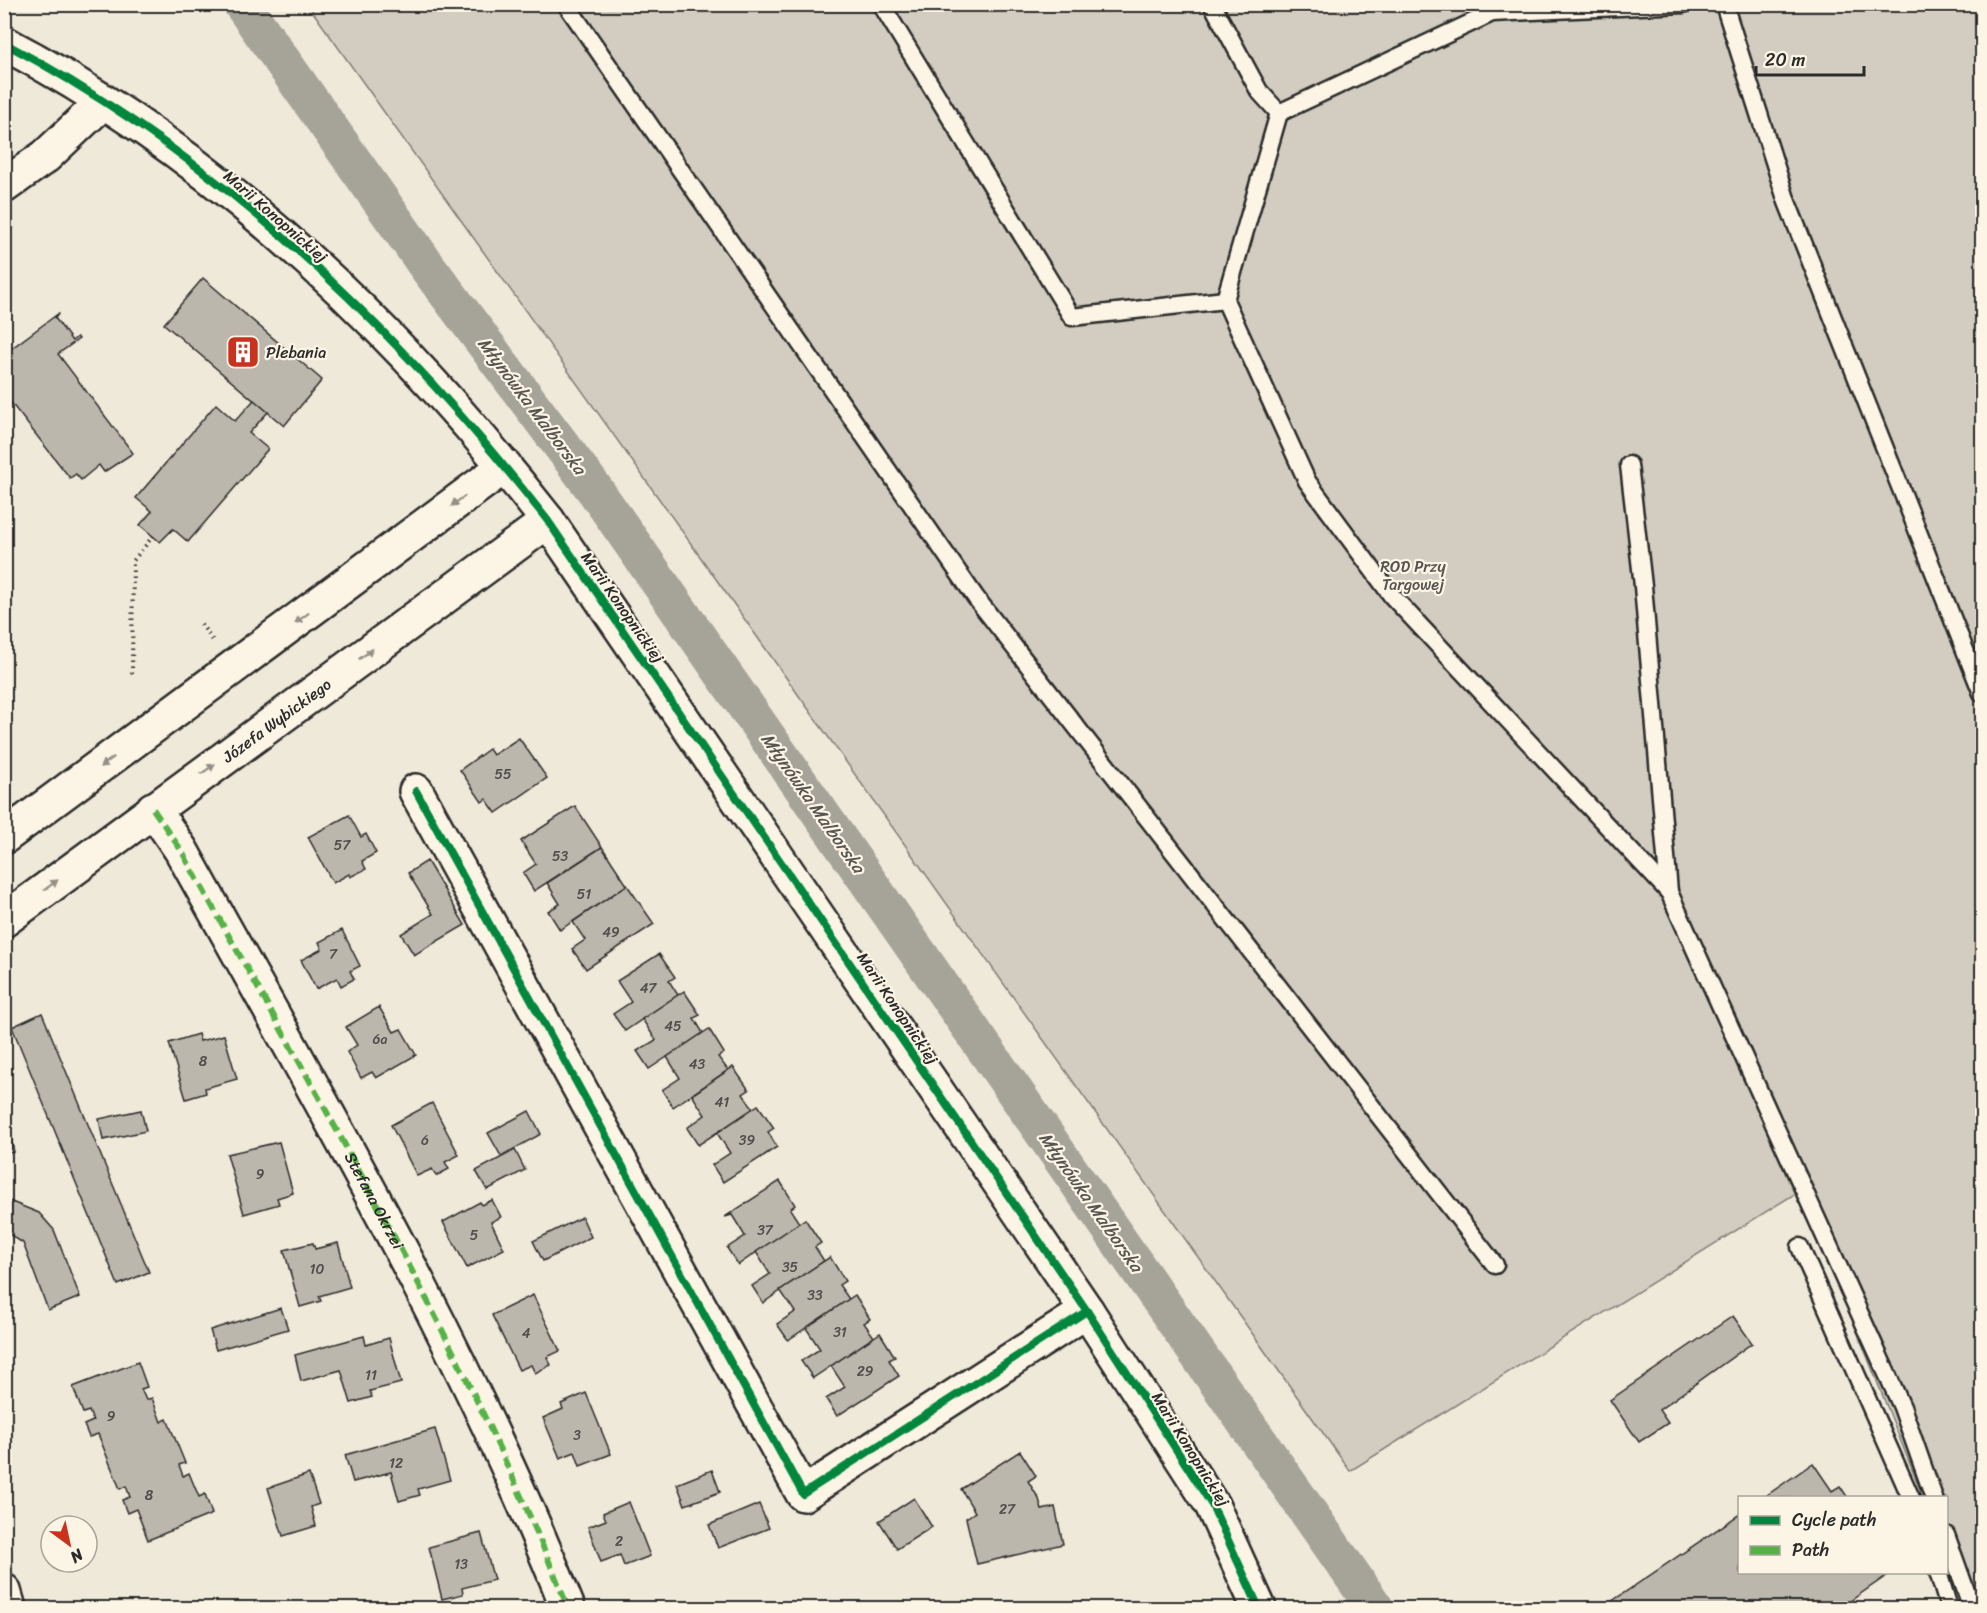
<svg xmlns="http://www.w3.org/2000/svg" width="1987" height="1613" viewBox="0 0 1987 1613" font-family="Sriracha,sans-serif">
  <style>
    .green { fill: #d2cdc0; stroke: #7e7c76; stroke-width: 1.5 }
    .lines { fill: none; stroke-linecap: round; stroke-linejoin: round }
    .canal { stroke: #a6a399; stroke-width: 38 }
    .building { fill: #bcb7ac; stroke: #2b2b2b; stroke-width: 1.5 }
    .lane-casing { stroke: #2b2b2b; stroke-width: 21 }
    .street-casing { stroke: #2b2b2b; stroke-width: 38 }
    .secondary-casing { stroke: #2b2b2b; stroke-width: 38 }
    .path { stroke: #2b2b2b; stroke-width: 4; stroke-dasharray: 1.5 4.5; stroke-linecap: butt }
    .lane { stroke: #fcf5e5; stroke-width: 16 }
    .street { stroke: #fcf5e5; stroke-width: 33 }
    .secondary { stroke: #fcf5e5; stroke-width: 33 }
    .quiet { stroke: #56b246; stroke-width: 6; stroke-dasharray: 12 6; stroke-linecap: butt }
    .cycleway-casing { stroke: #fcf5e5; stroke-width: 11 }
    .cycleway { stroke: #00873e; stroke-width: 8 }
    .oneway { fill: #949088 }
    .labels { text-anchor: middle; stroke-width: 4.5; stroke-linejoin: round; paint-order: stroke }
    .number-label { font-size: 14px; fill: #4f4e4b }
    .street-label { font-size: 16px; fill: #2b2b2b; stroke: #fcf5e5 }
    .poi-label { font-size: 16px; fill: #2b2b2b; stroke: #fcf5e5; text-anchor: start }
    .park-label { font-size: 16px; fill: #555450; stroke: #fcf5e5 }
    .water-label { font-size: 18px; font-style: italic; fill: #565552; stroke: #fcf5e5 }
  </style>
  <rect width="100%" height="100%" fill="#efe9da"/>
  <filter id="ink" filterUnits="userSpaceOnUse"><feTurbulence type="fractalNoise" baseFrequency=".0167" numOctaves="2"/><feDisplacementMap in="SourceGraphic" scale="12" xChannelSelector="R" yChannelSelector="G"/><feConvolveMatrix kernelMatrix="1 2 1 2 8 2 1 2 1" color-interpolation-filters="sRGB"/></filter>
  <g filter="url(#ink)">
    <polygon class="green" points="308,5 1982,5 1982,1608 1962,1608 1947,1563 1946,1498 1923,1497 1801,1190 1350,1471"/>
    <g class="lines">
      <polyline class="canal" points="242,4 426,265 595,490 1375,1608"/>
    </g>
    <g class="building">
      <polygon points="203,278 322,380 284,426 164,324"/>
      <polygon points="59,313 55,318 72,341 77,337 79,339 58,354 133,453 104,472 99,465 81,480 76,474 70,478 4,394 4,354"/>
      <polygon points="254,400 268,412 249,433 268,449 188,542 173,529 160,542 140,525 152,511 136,498 216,404 235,421"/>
      <polygon points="519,738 547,778 496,813 486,799 482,802 460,770 489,749 493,755"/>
      <polygon points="575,806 602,847 534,891 523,873 536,864 521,841"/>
      <polygon points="349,815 361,837 366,834 376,853 362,861 366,869 350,877 349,874 333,883 308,837"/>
      <polygon points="602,847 627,885 560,930 548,911 560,904 547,883"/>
      <polygon points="427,861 465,925 414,955 401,934 433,914 408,873"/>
      <polygon points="627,885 654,924 586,969 572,949 585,940 573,922"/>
      <polygon points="342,930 360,966 350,971 354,979 341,986 337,978 316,989 301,960 322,949 319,942"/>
      <polygon points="659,954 675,977 669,981 678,995 625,1031 613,1014 631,1002 617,981"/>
      <polygon points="684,991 700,1015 694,1018 703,1033 649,1069 637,1051 656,1040 642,1019"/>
      <polygon points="379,1007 394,1032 401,1029 416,1055 376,1078 372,1072 361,1078 347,1052 357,1045 346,1027"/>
      <polygon points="42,1013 149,1272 118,1285 12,1027"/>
      <polygon points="709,1029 724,1053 718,1057 728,1070 673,1107 662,1090 680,1078 667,1057"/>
      <polygon points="198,1034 200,1041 224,1035 237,1079 205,1088 206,1093 186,1099 169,1043"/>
      <polygon points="733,1067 749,1090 743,1094 753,1109 698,1145 687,1128 705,1115 692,1095"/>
      <polygon points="432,1103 459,1155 445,1162 449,1169 436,1176 432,1169 417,1176 391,1125"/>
      <polygon points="758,1105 774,1128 768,1132 777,1147 723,1182 712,1165 730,1153 717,1133"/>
      <polygon points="141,1110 146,1131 103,1140 99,1119"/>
      <polygon points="529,1111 541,1134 501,1156 488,1133"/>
      <polygon points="7,1119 14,1152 4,1154 4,1120"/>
      <polygon points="279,1142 293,1193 277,1198 279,1204 244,1214 227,1154"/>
      <polygon points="515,1150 525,1170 487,1190 476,1171"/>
      <polygon points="780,1181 795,1205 790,1209 799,1223 738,1265 727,1248 745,1236 732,1215 725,1217"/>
      <polygon points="4,1199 39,1213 54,1230 80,1297 48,1310 23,1243 4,1231"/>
      <polygon points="492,1200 501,1217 491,1222 504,1249 467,1268 443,1222 480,1202 482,1205"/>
      <polygon points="582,1217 591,1237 543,1261 533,1241"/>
      <polygon points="805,1219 821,1243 815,1247 824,1261 763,1303 752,1286 770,1274 756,1252"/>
      <polygon points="313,1243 315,1249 338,1243 350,1287 319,1296 321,1301 300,1307 284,1250"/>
      <polygon points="830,1257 845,1281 839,1285 849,1299 788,1340 777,1324 795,1312 780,1290"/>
      <polygon points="533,1295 560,1351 547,1357 551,1365 535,1373 531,1365 519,1370 492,1315"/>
      <polygon points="855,1295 870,1319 864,1323 874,1337 813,1378 801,1361 820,1349 806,1328"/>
      <polygon points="281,1308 288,1329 216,1350 210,1330"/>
      <polygon points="1733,1316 1752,1343 1659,1410 1668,1423 1639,1442 1610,1400"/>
      <polygon points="880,1333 895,1357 889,1360 899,1376 837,1416 826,1399 845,1387 831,1366"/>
      <polygon points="364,1336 366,1345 389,1338 401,1383 370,1391 372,1397 351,1403 341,1370 301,1381 295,1355"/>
      <polygon points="138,1362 147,1387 141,1389 146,1400 152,1398 161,1422 167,1419 185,1463 179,1465 183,1476 189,1473 199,1497 205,1494 212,1514 148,1540 136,1509 127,1513 122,1500 130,1497 126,1486 120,1489 98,1434 89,1437 84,1425 93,1421 89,1411 83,1413 73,1387"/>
      <polygon points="586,1393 611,1454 580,1466 575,1452 560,1458 543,1418 563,1409 561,1404"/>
      <polygon points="435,1429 450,1480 418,1489 420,1495 399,1501 391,1472 353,1482 345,1455"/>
      <polygon points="1020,1451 1036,1476 1028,1481 1039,1499 1042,1510 1055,1507 1063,1544 977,1564 966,1518 975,1512 961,1489"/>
      <polygon points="1813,1463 1832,1491 1840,1486 1848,1498 1763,1498"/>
      <polygon points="712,1470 720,1492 685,1505 677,1484"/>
      <polygon points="309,1474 319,1504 311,1507 316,1526 283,1536 268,1488"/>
      <polygon points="914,1498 932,1527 897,1549 879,1521"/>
      <polygon points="629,1502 650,1556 624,1566 620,1555 601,1562 588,1527 606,1520 603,1513"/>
      <polygon points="759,1504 769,1528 718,1548 709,1525"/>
      <polygon points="1740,1514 1740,1572 1889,1574 1840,1608 1602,1608"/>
      <polygon points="481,1533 494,1580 462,1588 463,1594 442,1599 429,1547"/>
    </g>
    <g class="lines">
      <defs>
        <g id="lane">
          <polyline points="566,4 976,598 1495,1265"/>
          <polyline points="881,4 1072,317 1225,300"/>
          <polyline points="1212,4 1259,91 1279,113"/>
          <polyline points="1684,4 1492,13 1279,113 1225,300 1307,481 1392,596 1669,892 1902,1407 1934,1498"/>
          <polyline points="1724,4 1787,202 1982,693"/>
          <polyline points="1629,465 1643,586 1669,892"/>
          <polyline points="1800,1247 1911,1498"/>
          <polyline points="1946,1535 1972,1608"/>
          <polyline points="1938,1572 1949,1608"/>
        </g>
        <g id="street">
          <polyline points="4,186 46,156 103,102"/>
          <polyline points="416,791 803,1494 1087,1311"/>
          <path d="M153 809 181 850C319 1099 463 1343 568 1608"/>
          <polyline points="4,1591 9,1608"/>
        </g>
        <g id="secondary">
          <path d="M4 43C220 157 399 330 548 521L1087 1311 1212 1505 1259 1608"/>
          <polyline points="4,837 505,466"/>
          <path id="s1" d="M4 920 548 521"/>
        </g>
      </defs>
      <use href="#lane" class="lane-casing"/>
      <use href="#street" class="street-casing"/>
      <use href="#secondary" class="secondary-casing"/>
      <g class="path">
        <polyline points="201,624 213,641"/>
        <polyline points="132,674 133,561 153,536"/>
        <polyline points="4,759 7,764"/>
      </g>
      <use href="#lane" class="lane"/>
      <use href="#street" class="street"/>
      <use href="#secondary" class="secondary"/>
      <path class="quiet" id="s2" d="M153 809 181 850C319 1099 463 1343 568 1608"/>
      <defs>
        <g id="cycleway">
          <path d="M4 43C220 157 399 330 548 521L1087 1311 1212 1505 1259 1608"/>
          <polyline points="416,791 803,1494 1087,1311"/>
        </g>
      </defs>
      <use href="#cycleway" class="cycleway-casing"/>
      <use href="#cycleway" class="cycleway"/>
    </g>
    <defs><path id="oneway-solid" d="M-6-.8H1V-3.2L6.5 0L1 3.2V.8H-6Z" transform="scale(1.5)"/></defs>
    <g class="oneway">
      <use href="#oneway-solid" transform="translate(458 501) rotate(143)"/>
      <use href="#oneway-solid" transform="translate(302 618) rotate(143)"/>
      <use href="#oneway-solid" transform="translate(366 654) rotate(-36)"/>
      <use href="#oneway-solid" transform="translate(107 762) rotate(144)"/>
      <use href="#oneway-solid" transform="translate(208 769) rotate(-36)"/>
      <use href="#oneway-solid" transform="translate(51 885) rotate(-37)"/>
    </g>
  </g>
  <defs>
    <symbol id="building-square" viewBox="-11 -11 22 22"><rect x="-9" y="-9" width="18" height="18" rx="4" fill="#c8321e" stroke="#fcf5e5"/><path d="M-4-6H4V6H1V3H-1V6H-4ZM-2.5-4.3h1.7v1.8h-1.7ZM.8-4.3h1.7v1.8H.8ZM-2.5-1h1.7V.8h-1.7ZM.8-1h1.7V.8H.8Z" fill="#fff"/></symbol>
  </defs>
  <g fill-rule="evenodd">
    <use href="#building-square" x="224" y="333" width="38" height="38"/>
  </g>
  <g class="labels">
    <g class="number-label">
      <text x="503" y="779">55</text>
      <text x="342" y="850">57</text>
      <text x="560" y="861">53</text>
      <text x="584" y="899">51</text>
      <text x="611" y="937">49</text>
      <text x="333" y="959">7</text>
      <text x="648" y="993">47</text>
      <text x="673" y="1031">45</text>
      <text x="380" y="1044">6a</text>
      <text x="203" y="1066">8</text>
      <text x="697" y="1069">43</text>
      <text x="722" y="1107">41</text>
      <text x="425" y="1145">6</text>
      <text x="747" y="1145">39</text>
      <text x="260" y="1179">9</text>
      <text x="765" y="1235">37</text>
      <text x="474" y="1240">5</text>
      <text x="790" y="1272">35</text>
      <text x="317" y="1274">10</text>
      <text x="815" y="1300">33</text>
      <text x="840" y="1337">31</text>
      <text x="526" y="1338">4</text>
      <text x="865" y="1376">29</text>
      <text x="371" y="1380">11</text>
      <text x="111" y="1421">9</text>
      <text x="577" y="1440">3</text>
      <text x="396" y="1468">12</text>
      <text x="149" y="1500">8</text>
      <text x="1007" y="1514">27</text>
      <text x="619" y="1546">2</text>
      <text x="461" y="1569">13</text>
    </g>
    <g class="street-label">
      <text transform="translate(276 216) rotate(41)" y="6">Marii Konopnickiej</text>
      <text transform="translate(623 607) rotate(55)" y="6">Marii Konopnickiej</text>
      <text dy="6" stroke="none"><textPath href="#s1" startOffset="338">Józefa Wybickiego</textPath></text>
      <text transform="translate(898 1008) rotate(56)" y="6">Marii Konopnickiej</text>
      <text dy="6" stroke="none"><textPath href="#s2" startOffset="450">Stefana Okrzei</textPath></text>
      <text transform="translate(1191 1449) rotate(58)" y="6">Marii Konopnickiej</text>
    </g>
    <g class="poi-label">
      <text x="266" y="358">Plebania</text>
    </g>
    <g class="park-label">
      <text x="1413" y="572">ROD Przy<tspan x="1413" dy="18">Targowej</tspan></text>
    </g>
    <g class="water-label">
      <text transform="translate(532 406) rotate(53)" y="6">Młynówka Malborska</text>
      <text transform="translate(813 803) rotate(55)" y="6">Młynówka Malborska</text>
      <text transform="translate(1091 1202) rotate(55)" y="6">Młynówka Malborska</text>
    </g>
  </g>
  <rect width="1987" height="1613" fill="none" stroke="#fcf5e5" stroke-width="24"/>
  <rect x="12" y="12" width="1963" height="1589" fill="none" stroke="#2b2b2b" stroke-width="2" filter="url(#ink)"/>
  <rect x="1738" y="1496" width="210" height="78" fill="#fcf5e5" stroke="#a8a49b" stroke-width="1.5"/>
  <rect x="1750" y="1516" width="30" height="9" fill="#00873e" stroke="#a8a49b" stroke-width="1.5"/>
  <text x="1792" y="1526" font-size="18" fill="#2b2b2b">Cycle path</text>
  <rect x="1750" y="1546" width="30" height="9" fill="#56b246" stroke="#a8a49b" stroke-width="1.5"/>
  <text x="1792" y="1556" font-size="18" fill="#2b2b2b">Path</text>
  <g transform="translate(69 1544) rotate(147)"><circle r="28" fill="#fcf5e5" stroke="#a8a49b" stroke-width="1.5"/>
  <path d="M0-4.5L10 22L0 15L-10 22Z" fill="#c8321e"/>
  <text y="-9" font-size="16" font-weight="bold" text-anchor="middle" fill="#2b2b2b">N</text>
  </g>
  <path d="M1756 66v9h108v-9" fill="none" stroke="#2b2b2b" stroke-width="3"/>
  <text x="1765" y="66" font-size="18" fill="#2b2b2b" stroke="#fcf5e5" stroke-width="4.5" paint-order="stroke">20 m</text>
</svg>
